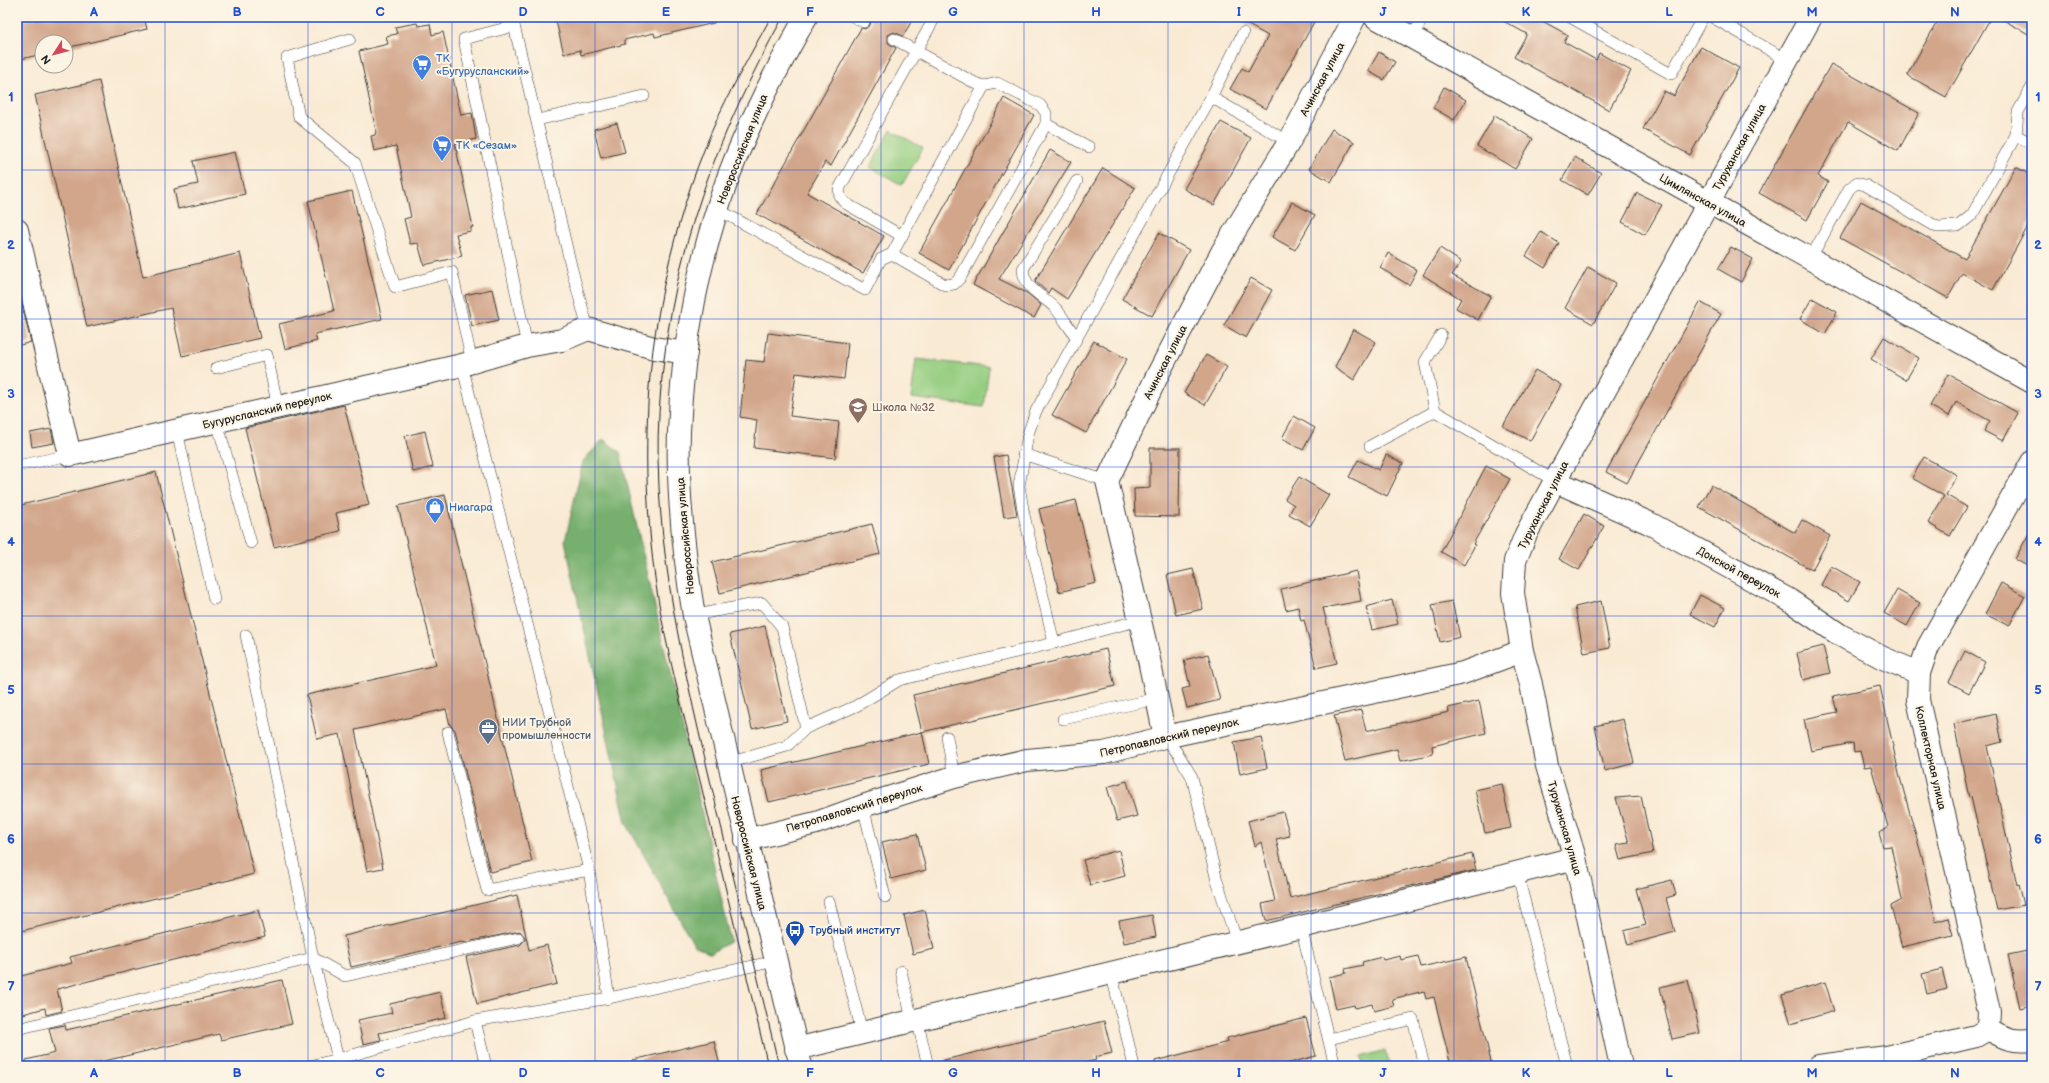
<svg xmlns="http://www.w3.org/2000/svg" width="2049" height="1083" viewBox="0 0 2049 1083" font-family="'Balsamiq Sans',sans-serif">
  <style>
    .green { fill: #94cd80; stroke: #58744e }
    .forest { fill: #77b06e; stroke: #4a6645 }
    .building { fill: #d2a68b }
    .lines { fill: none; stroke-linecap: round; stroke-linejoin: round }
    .lane-casing { stroke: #3d3b38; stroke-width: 12 }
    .street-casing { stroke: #3d3b38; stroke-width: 24 }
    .secondary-casing { stroke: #3d3b38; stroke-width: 24 }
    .lane { stroke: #fff; stroke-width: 11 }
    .street { stroke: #fff; stroke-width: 22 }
    .secondary { stroke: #fff; stroke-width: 22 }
    .tram { stroke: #1c1c1c; stroke-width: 1 }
    .grid { fill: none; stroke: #1d4ed8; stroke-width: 1; stroke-opacity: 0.55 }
    .labels { text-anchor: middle; stroke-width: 4; stroke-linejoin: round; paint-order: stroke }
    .shop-label { font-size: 11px; fill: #366cbe; stroke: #fcf5e5; text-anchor: start }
    .street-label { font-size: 11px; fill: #1c1c1c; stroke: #fcf5e5 }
    .education-label { font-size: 11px; fill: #785e54; stroke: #fcf5e5; text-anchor: start }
    .service-label { font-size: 11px; fill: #4e5e75; stroke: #fcf5e5; text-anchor: start }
    .transit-label { font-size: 11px; fill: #164399; stroke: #fcf5e5; text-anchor: start }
    .neatline { fill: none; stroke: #1d4ed8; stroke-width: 1.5 }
    .grid-label { font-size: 13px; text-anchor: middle; font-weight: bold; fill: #1d4ed8 }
  </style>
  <rect width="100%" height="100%" fill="#fcf5e5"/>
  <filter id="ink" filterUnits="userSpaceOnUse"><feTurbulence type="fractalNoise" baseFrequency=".025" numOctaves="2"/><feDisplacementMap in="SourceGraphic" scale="8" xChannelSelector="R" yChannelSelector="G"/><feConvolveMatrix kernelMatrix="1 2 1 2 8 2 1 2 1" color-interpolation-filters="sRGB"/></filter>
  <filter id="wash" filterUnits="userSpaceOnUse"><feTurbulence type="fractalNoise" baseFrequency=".012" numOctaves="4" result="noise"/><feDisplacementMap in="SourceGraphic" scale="16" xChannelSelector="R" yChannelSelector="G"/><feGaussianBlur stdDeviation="0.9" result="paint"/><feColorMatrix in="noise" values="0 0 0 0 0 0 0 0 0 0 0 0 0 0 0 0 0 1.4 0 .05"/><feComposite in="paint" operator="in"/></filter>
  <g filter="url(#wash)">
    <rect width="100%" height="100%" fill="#f9ead4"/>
    <g class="green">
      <polygon points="891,130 923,148 902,185 870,167"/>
      <polygon points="916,359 989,367 984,407 911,398"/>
      <polygon points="1385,1050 1390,1066 1364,1066 1361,1057"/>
    </g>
    <polygon class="forest" points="603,439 620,452 731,941 711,953 694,945 626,823 565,541 583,461"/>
    <g id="blocks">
      <g class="building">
        <polygon points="39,17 144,17 147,29 66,48 66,42 42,42 42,54 17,60 17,22"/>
        <polygon points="555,17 714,17 714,23 655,37 654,33 624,40 625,44 581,55 580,50 564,54"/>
        <polygon points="869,17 914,17 903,36 894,32 888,35 888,43 896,48 831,166 825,162 807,193 884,236 863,273 757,214 861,28 865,29 870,25 871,21"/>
        <polygon points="1234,17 1306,17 1314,22 1266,109 1230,89 1242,68 1248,72 1268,36"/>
        <polygon points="1496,17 1535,17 1568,35 1564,42 1596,60 1599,53 1631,71 1609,110 1514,57 1527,34"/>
        <polygon points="1940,17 1991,17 1946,97 1907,75"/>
        <polygon points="1998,17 2032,17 2032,36"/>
        <polygon points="417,23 418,26 430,24 432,35 443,32 461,115 472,113 476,139 455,144 473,227 471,227 471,231 456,234 462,256 424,265 418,243 410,244 404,219 411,217 396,146 374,151 371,136 375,135 376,131 359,51 388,44 386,36 397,34 395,27"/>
        <polygon points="1701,47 1739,68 1690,155 1643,129 1664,91 1674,96"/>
        <polygon points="1379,52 1395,62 1384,80 1368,71"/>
        <polygon points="1831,64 1919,113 1898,151 1848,122 1818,176 1828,182 1807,220 1759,193"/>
        <polygon points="99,81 143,277 240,253 260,338 182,356 171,308 87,327 35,95"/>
        <polygon points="1444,87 1466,100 1454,120 1433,108"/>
        <polygon points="1004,98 1034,115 949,270 919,253"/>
        <polygon points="1495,115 1533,139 1515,169 1477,146"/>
        <polygon points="1221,122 1251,138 1214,205 1184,189"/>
        <polygon points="617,123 625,152 601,158 594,129"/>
        <polygon points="1332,129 1354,142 1331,182 1309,169"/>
        <polygon points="1050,150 1071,162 999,279 1027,293 1041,305 1034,318 973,285"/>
        <polygon points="235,152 245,194 178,209 174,189 198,184 193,161"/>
        <polygon points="1575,157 1601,173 1588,195 1562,180"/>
        <polygon points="2016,167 2032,176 2032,219 1993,290 1962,273 1948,298 1840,238 1861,201 1965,259"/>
        <polygon points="1103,168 1135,188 1067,299 1051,288 1048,293 1035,281"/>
        <polygon points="352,191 382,319 315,334 317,341 285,349 279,324 334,311 308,201"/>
        <polygon points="1637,193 1662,205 1645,235 1622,222"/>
        <polygon points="1292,202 1315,215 1295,250 1272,237"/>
        <polygon points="1541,232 1559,243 1545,268 1526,256"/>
        <polygon points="1159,233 1189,250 1152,316 1122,299"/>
        <polygon points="1731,247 1753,259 1741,282 1718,269"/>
        <polygon points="1440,248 1461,262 1452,275 1491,296 1478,320 1456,308 1461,299 1423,275"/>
        <polygon points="1388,253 1417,270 1409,285 1380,268"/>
        <polygon points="1588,267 1616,283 1593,324 1565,308"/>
        <polygon points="1251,278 1272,290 1246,338 1224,325"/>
        <polygon points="17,285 31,342 17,346"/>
        <polygon points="492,289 499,320 472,326 465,295"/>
        <polygon points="1812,298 1837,312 1825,334 1800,319"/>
        <polygon points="1700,302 1721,314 1627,483 1606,472"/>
        <polygon points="1353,329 1376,342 1354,380 1335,367"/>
        <polygon points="768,333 848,343 844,379 796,373 790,416 839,422 835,458 754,448 757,420 740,417 746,360 764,362"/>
        <polygon points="1884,337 1919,358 1906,380 1871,359"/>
        <polygon points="1094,341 1127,359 1086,433 1052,415"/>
        <polygon points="1206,355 1227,367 1205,405 1184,393"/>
        <polygon points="1535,370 1561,385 1530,441 1503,426"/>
        <polygon points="1948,374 2018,413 2003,441 1984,431 1990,421 1956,402 1949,416 1930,406"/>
        <polygon points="344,405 369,505 336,513 340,531 274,547 245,428"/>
        <polygon points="1294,416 1315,428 1303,450 1282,438"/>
        <polygon points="51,429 54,443 32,447 30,433"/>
        <polygon points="425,431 433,467 413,472 405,436"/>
        <polygon points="1150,448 1180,448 1179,517 1135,516 1134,489 1150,488"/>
        <polygon points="1006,455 1017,515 1004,517 994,457"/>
        <polygon points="1386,455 1403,463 1387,496 1349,477 1358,460 1379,470"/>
        <polygon points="1924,457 1957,475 1946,495 1967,507 1950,536 1928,523 1944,496 1912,478"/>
        <polygon points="1486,466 1510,479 1473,544 1475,545 1464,565 1441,552"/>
        <polygon points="156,472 254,874 17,932 17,506"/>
        <polygon points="1299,477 1329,495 1310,526 1289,514 1294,505 1285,499"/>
        <polygon points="1711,485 1795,533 1802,520 1830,536 1812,570 1699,507"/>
        <polygon points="445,495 532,862 490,872 455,730 450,725 446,709 355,730 383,868 367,871 340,734 317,739 307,695 436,665 398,506"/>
        <polygon points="1076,500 1096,583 1059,592 1039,509"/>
        <polygon points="1584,514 1604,526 1579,570 1559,559"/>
        <polygon points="872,524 880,554 720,593 712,562"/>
        <polygon points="2032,528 2032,569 2015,559"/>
        <polygon points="1831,566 1860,582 1849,601 1821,585"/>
        <polygon points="1193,569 1203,609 1176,615 1167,575"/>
        <polygon points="1356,571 1361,601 1323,608 1337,663 1316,668 1304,620 1301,621 1298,607 1286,610 1281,589"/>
        <polygon points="2001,583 2025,596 2009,626 1985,614"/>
        <polygon points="1897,590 1920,603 1907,626 1884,613"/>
        <polygon points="1700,595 1725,608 1715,627 1690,614"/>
        <polygon points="1392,600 1398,624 1372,630 1366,607"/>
        <polygon points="1452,601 1460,637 1440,642 1432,605"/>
        <polygon points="1601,601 1610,648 1584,653 1575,607"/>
        <polygon points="765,626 787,721 752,729 730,634"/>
        <polygon points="1823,646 1830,673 1803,680 1797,653"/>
        <polygon points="1106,649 1115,686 922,732 913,695"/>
        <polygon points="1965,651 1985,662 1969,693 1949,682"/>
        <polygon points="1208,654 1220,700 1187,708 1182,689 1190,687 1184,660"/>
        <polygon points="1880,686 1899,774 1922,857 1936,922 1948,918 1953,935 1902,947 1891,906 1902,900 1891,846 1883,847 1879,833 1888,827 1871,766 1864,767 1860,751 1854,752 1853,743 1811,751 1804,719 1837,712 1833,696"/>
        <polygon points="1479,701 1486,733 1432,746 1433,754 1400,761 1397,749 1345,761 1334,716 1361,710 1366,731 1449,712 1448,708"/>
        <polygon points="1996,714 2002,742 1987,746 2017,885 2019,884 2024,905 1997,910 1971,797 1969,798 1954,724"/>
        <polygon points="1623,719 1634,763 1605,771 1595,726"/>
        <polygon points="922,732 929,764 769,802 761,770"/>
        <polygon points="1261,737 1267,768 1240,774 1234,742"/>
        <polygon points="1127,781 1137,816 1117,821 1107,787"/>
        <polygon points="1502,784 1511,828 1485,833 1475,790"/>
        <polygon points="1641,796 1653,853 1620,860 1616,845 1629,843 1616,798"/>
        <polygon points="1283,812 1290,836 1276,839 1290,898 1472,854 1476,870 1266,921 1262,904 1275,901 1261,842 1255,846 1248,821"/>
        <polygon points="917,834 926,870 891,879 882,842"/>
        <polygon points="1119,850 1125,876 1090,885 1083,860"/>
        <polygon points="1672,880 1676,895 1666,898 1675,932 1628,945 1624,931 1646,925 1636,889"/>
        <polygon points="517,895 529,950 547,945 557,984 477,1004 466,957 520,945 525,940 525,937 520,931 462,943 462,942 351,967 344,936"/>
        <polygon points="258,910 265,937 57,989 62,1011 46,1015 45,1008 23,1014 17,990 17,977 72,963 70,957"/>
        <polygon points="925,910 934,949 913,954 904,915"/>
        <polygon points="1152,915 1156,937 1124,943 1119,921"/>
        <polygon points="2032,950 2032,1005 2020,1008 2008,955"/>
        <polygon points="1400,956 1401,960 1418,956 1421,967 1466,957 1492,1066 1451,1066 1434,997 1426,999 1424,991 1392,999 1394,1006 1374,1011 1372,1004 1355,1008 1354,1005 1336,1009 1329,977 1346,973 1345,969 1363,965 1362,962 1382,957 1383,960"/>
        <polygon points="1942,969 1947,989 1927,994 1922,974"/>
        <polygon points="282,980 292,1024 221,1040 219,1034 83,1066 26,1066 26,1060 55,1053 49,1028 65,1025 66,1030"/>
        <polygon points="1688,980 1700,1033 1672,1039 1660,987"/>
        <polygon points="1825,982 1834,1011 1791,1024 1782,995"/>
        <polygon points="440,992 446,1018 379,1033 381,1040 363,1044 358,1020 392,1013 390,1004"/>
        <polygon points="1306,1018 1316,1056 1278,1066 1155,1066 1155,1061 1228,1042 1227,1038"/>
        <polygon points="1104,1021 1112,1053 1095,1057 1096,1060 1071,1066 944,1066 944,1060"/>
        <polygon points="714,1041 720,1066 634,1066 633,1060"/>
      </g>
    </g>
  </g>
  <g filter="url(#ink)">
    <use href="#blocks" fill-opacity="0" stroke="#3d3b38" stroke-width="1"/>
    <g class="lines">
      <defs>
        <g id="lane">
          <polyline points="512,17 572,270 588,329"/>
          <polyline points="854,17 864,22"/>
          <polyline points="1570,17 1671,74 1703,17"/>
          <polyline points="1712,17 1787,60"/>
          <polyline points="514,26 464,39 527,346"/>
          <polyline points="1412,38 1423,17"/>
          <polyline points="350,39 287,58 299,117 355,163 395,287 452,272 472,362"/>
          <polyline points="894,39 975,83 984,86 997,83 1040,105 1046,113 1046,124 1089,147"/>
          <polyline points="1211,97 1289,142"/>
          <polyline points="537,120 644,96"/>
          <polyline points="2016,135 2032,144"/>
          <path d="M1077 181 1023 269C1024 290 1045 296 1057 310 1064 319 1070 329 1077 338"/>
          <polyline points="717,209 865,290 881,259 892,254 984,86"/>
          <polyline points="902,236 845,203 840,197 839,189 935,17"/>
          <polyline points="892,254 945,285 954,284 960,278 1046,124"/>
          <polyline points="1810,259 1849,189 1856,183 1865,185 1937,227 1958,226 1972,215 2016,135 2018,112 2032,87"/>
          <polyline points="1441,335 1425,362 1435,411 1555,481"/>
          <polyline points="462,365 589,870 609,998"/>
          <polyline points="216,368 267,355 278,408"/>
          <polyline points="217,422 251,543"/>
          <polyline points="177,431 214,599"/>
          <polyline points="1370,446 1435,411"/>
          <polyline points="1023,454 1107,481"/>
          <polyline points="17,466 70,455"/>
          <polyline points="694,616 715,611 762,603 782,627 806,728"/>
          <polyline points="246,635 313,958 338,1059 475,1021 609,998 775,961"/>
          <polyline points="1054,643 1140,620"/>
          <polyline points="1063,719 1156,699"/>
          <polyline points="448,732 487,890 589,870"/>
          <polyline points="947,737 954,777"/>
          <polyline points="1165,737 1178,754 1192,777 1217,881 1237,942"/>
          <polyline points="728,763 787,746 806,728 856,706 899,680 1054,643 1024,515 1019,486 1028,434 1036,411 1211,97 1243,33"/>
          <polyline points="863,806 885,897"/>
          <polyline points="1517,872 1567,1066"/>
          <polyline points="829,902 862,1032"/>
          <polyline points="1301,927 1335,1066"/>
          <polyline points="901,971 912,1020"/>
          <polyline points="1111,972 1134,1066"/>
          <polyline points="917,1019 928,1066"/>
          <polyline points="475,1021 486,1066"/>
          <polyline points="17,1029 313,958 345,976 518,938"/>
          <polyline points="1329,1039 1413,1019 1424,1066"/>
          <polyline points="310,1066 338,1059"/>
        </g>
        <g id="street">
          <polyline points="17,230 70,455 462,365 527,346 562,340 588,329 654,348 686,353"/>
          <polyline points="1555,481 1649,523 1789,600 1840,635 1883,658 1919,673"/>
          <polyline points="1165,737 1147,650 1107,481 1159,372 1222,252 1289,142 1355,17"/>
          <polyline points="746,840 816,823 863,806 954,777 1027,760 1104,753 1165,737 1463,673 1522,651"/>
          <polyline points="1988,1029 1989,1012 1918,700 1919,673 1928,647 2032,462"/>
          <polyline points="796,1049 1301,927 1575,858"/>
          <polyline points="1621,1066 1575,858 1547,766 1531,684 1522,651 1513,593 1515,561 1526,534 1555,481 1811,17"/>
          <path d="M1819 1066 1887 1057 1976 1036 1988 1029C2006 1039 2012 1042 2032 1040"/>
        </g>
        <g id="secondary">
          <polyline points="1375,17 2032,382"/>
          <path d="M801 1066 694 616C684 556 677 494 679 432 682 346 699 256 729 175 750 120 777 68 806 17"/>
        </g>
      </defs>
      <use href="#lane" class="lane-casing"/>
      <use href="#street" class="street-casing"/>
      <use href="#secondary" class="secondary-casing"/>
      <use href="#lane" class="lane"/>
      <use href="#street" class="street"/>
      <use href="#secondary" class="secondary"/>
      <g class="tram">
        <path d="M768 1066C746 972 723 879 701 785 687 728 672 672 661 615 647 540 644 462 649 387 657 290 684 185 727 98 741 71 756 44 771 17"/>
        <path d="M779 1066C756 971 733 875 710 780 680 651 648 520 661 387 674 248 716 138 783 17"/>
      </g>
    </g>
  </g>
  <path class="grid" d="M165 17V1066M308 17V1066M452 17V1066M595 17V1066M738 17V1066M881 17V1066M1024 17V1066M1168 17V1066M1311 17V1066M1454 17V1066M1597 17V1066M1741 17V1066M1884 17V1066M17 170H2032M17 319H2032M17 467H2032M17 616H2032M17 764H2032M17 913H2032"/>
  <defs>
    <symbol id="supermarket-pin" viewBox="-11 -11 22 30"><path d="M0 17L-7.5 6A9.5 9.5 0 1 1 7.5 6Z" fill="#3f7fe0" stroke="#fcf5e5"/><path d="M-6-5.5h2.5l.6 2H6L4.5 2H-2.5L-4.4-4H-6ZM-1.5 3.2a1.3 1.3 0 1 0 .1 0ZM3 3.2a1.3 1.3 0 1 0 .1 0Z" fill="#fff"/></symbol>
    <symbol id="school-pin" viewBox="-11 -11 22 30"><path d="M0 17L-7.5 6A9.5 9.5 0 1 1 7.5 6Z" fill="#8d6e63" stroke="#fcf5e5"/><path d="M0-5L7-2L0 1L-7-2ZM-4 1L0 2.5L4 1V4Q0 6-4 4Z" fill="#fff"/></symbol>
    <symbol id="shop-pin" viewBox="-11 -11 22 30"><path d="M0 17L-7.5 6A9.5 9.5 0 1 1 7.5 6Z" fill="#3f7fe0" stroke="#fcf5e5"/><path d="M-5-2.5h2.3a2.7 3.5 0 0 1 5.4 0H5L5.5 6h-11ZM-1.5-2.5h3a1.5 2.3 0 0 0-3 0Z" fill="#fff"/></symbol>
    <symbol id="office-pin" viewBox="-11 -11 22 30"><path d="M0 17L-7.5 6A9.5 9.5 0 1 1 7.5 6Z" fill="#5c6f8a" stroke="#fcf5e5"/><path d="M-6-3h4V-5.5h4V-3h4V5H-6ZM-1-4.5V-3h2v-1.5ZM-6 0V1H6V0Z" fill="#fff"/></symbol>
    <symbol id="bus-pin" viewBox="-11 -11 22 30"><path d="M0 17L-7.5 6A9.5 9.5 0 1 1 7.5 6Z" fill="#1a4fb4" stroke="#fcf5e5"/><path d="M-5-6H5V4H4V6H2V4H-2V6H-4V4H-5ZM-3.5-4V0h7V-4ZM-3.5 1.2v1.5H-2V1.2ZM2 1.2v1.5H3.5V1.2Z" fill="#fff"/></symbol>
  </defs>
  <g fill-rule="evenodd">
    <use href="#supermarket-pin" x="411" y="53" width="22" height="30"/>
    <use href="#supermarket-pin" x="431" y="134" width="22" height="30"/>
    <use href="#school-pin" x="847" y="396" width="22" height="30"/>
    <use href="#shop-pin" x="424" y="496" width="22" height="30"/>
    <use href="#office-pin" x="477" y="717" width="22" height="30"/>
    <use href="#bus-pin" x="784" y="919" width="22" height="30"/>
  </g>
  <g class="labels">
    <g class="shop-label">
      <text x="436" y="62">ТК<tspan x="436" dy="13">«Бугурусланский»</tspan></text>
      <text x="456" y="149">ТК «Сезам»</text>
      <text x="449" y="511">Ниагара</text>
    </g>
    <g class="street-label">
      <text transform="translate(1322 79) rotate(-62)" y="4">Ачинская улица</text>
      <text transform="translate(1739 147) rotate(-61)" y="4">Туруханская улица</text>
      <text transform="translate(742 149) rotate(-68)" y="4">Новороссийская улица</text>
      <text transform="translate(1703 200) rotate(29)" y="4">Цимлянская улица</text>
      <text transform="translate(1165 362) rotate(-63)" y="4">Ачинская улица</text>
      <text transform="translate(267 410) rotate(-13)" y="4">Бугурусланский переулок</text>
      <text transform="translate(1543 505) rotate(-63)" y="4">Туруханская улица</text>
      <text transform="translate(685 536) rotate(-95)" y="4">Новороссийская улица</text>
      <text transform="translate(1739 572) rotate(29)" y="4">Донской переулок</text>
      <text transform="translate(1169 737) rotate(-13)" y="4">Петропавловский переулок</text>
      <text transform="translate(1931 758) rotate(77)" y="4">Коллекторная улица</text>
      <text transform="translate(854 808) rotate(-17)" y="4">Петропавловский переулок</text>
      <text transform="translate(1565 828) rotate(74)" y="4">Туруханская улица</text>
      <text transform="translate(749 853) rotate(76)" y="4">Новороссийская улица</text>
    </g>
    <g class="education-label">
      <text x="872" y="411">Школа №32</text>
    </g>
    <g class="service-label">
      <text x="502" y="726">НИИ Трубной<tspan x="502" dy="13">промышленности</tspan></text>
    </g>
    <g class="transit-label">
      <text x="809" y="934">Трубный институт</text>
    </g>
  </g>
  <rect width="2049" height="1083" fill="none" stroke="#fcf5e5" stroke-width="44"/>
  <g transform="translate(54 54) rotate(234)"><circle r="19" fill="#fcf5e5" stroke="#a29e95"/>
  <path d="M0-3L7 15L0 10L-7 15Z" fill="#d1495b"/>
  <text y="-6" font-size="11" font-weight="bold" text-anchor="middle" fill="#1c1c1c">N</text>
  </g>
  <rect x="22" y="22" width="2005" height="1039" class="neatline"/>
  <g class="grid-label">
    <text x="94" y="16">A</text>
    <text x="237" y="16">B</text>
    <text x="380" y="16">C</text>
    <text x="523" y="16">D</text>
    <text x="666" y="16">E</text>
    <text x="810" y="16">F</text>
    <text x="953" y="16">G</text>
    <text x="1096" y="16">H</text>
    <text x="1239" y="16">I</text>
    <text x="1383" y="16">J</text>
    <text x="1526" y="16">K</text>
    <text x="1669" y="16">L</text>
    <text x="1812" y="16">M</text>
    <text x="1955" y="16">N</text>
    <text x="11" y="101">1</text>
    <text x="2038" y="101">1</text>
    <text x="11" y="249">2</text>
    <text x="2038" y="249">2</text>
    <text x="11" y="398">3</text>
    <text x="2038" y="398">3</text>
    <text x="11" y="546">4</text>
    <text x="2038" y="546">4</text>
    <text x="11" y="694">5</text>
    <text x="2038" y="694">5</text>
    <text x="11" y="843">6</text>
    <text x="2038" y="843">6</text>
    <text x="11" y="991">7</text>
    <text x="2038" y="991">7</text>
    <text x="94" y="1077">A</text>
    <text x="237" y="1077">B</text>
    <text x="380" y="1077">C</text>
    <text x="523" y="1077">D</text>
    <text x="666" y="1077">E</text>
    <text x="810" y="1077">F</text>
    <text x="953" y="1077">G</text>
    <text x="1096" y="1077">H</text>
    <text x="1239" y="1077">I</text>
    <text x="1383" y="1077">J</text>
    <text x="1526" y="1077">K</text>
    <text x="1669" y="1077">L</text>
    <text x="1812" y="1077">M</text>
    <text x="1955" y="1077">N</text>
  </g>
</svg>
